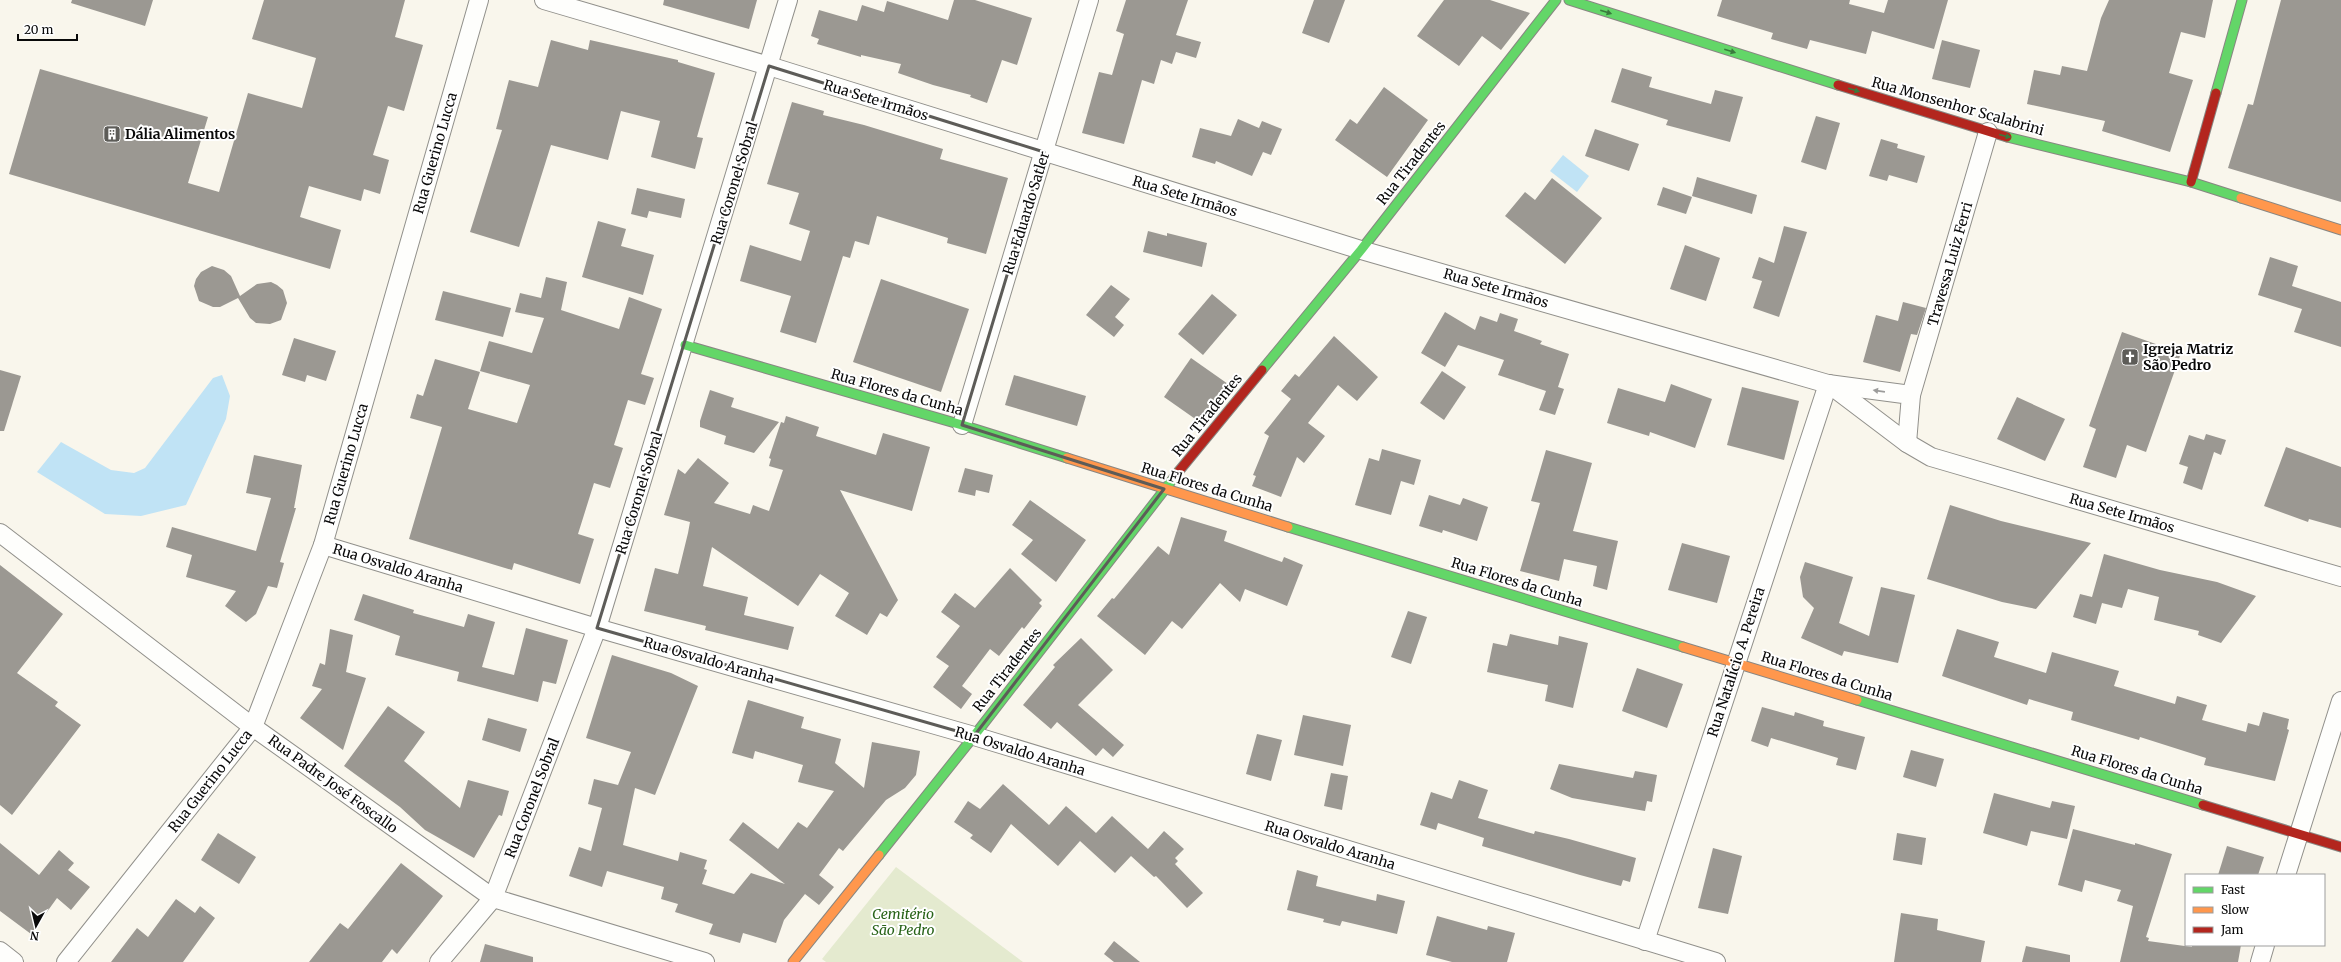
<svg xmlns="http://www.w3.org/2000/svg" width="2341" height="962" viewBox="0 0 2341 962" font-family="Merriweather,serif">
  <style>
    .cemetery { fill: #e4eacf }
    .water { fill: #c0e3f5 }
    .building { fill: #9b9892 }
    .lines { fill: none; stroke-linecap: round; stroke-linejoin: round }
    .street-casing { stroke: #91908b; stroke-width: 20 }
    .fast-casing { stroke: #888682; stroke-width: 11 }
    .slow-casing { stroke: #888682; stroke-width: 11 }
    .jam-casing { stroke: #888682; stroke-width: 11 }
    .street { stroke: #fefefc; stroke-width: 18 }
    .fast { stroke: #63d668; stroke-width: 9 }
    .slow { stroke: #ff974d; stroke-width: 9 }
    .jam { stroke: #b3261e; stroke-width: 9 }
    .oneway { fill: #3a7a3d }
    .oneway2 { fill: #9c9c9b }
    .marked { fill: none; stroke: #5d5c58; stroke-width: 3; stroke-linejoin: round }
    .labels { text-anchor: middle; stroke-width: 4; stroke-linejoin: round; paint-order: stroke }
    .street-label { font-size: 14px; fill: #090909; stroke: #fff }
    .poi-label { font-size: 14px; font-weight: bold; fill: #090909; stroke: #fff; text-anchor: start }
    .park-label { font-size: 14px; font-style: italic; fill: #286318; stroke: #fff }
  </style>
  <rect width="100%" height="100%" fill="#f9f6ec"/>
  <polygon class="cemetery" points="896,867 1023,962 826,962 822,959"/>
  <g class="water">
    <polygon points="1563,155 1589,176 1577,192 1550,171"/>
    <polygon points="222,375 230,396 226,419 186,505 141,516 105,514 37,472 61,442 111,470 134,473 145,468 213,378"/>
  </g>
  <g class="building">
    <polygon points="72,0 153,0 145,26 71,3"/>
    <polygon points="264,0 405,0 395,37 423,45 404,111 388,106 373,155 389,160 380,194 364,189 361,201 309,186 300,217 341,230 330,269 9,174 40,69 208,117 188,183 219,192 248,93 302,108 316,58 252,39"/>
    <polygon points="664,0 757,0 749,29 663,5"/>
    <polygon points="954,0 975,0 1032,18 1017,65 1002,60 987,103 970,97 971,95 933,85 898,73 901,64 861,55 861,57 817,44 819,39 811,36 819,10 857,21 862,5 884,12 887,1 948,20"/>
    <polygon points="1126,0 1188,0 1176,35 1201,42 1196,58 1176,52 1172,64 1161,60 1154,84 1142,80 1124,144 1082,133 1099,72 1112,75 1124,34 1116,31"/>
    <polygon points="1314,0 1345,0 1329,43 1302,33"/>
    <polygon points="1444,0 1490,0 1530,13 1501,50 1482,36 1459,66 1417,36"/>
    <polygon points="1722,0 1850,0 1849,4 1884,13 1888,0 1948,0 1934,49 1872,31 1866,54 1810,40 1807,49 1771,39 1773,33 1717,16"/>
    <polygon points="2109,0 2213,0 2205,38 2181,32 2169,73 2193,80 2170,152 2102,131 2105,121 2027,104 2034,70 2060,75 2062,66 2087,71 2101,18"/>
    <polygon points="2281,0 2341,0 2341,202 2228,168 2248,104 2253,105"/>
    <polygon points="551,40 588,50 590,40 678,60 678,62 715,73 697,137 703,138 695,169 651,157 660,121 621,111 608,160 551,145 519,247 470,232 502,130 496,129 509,80 538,87"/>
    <polygon points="1942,40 1980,50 1970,88 1932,79"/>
    <polygon points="1622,68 1652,77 1649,87 1711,104 1715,90 1743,97 1730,142 1666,125 1668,120 1611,102"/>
    <polygon points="1384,87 1428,120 1387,177 1335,140 1350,119 1357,124"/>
    <polygon points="792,102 824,111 823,115 864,125 943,149 940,159 1008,178 986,254 947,243 948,238 877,216 869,245 855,241 850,258 843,256 816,343 780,332 791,296 740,281 750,245 801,261 810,231 789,224 799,193 767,184"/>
    <polygon points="1816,116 1840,123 1826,170 1801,162"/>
    <polygon points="1238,119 1259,128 1262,121 1282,129 1271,155 1263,152 1252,176 1216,161 1215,164 1192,157 1200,128 1231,136"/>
    <polygon points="1595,129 1639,144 1629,171 1585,156"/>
    <polygon points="1881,139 1898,144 1897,148 1925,156 1917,183 1889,175 1887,181 1869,176"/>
    <polygon points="1697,177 1757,195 1752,214 1692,196"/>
    <polygon points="1552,178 1602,218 1565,264 1505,216 1525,192 1535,200"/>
    <polygon points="1663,187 1692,197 1686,214 1657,205"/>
    <polygon points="637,188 685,199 681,218 649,211 647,218 631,214"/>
    <polygon points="598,221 626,229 621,246 654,255 643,295 582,277"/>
    <polygon points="1784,226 1807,232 1779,317 1753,308 1762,281 1752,278 1759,257 1774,263"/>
    <polygon points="1148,231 1167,236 1167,233 1207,243 1202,267 1143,252"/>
    <polygon points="1685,245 1720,258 1706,301 1670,289"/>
    <polygon points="2270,257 2298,266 2292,286 2341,302 2341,347 2294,332 2302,309 2258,295"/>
    <polygon points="212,266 224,270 231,276 240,296 257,284 271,282 277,285 283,290 287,303 281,320 270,324 256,323 250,318 238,298 220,307 213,307 199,301 194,286 196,279 201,272"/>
    <polygon points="546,277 567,282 561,310 619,329 629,297 662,309 641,374 654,378 645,405 628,400 614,445 623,448 610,488 594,483 578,534 594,539 580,584 514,563 512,570 409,539 442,427 410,418 417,394 423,396 435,359 480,372 468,409 517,423 530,385 480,371 489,341 532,353 544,318 515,312 520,293 541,298"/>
    <polygon points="881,279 969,309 941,392 853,362"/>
    <polygon points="1111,285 1130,299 1115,317 1124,325 1114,337 1086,315"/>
    <polygon points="443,291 511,308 503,337 435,320"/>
    <polygon points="1212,294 1237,315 1203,355 1178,334"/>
    <polygon points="1903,302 1926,308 1917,335 1911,334 1900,372 1863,362 1876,315 1898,321"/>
    <polygon points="1445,312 1475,330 1480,316 1497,322 1500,313 1518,319 1514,331 1542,341 1540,344 1569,354 1558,387 1564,389 1555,415 1539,410 1546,391 1498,375 1504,360 1458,345 1445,367 1421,353"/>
    <polygon points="2122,332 2181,353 2146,452 2127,445 2116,478 2083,467 2096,429 2089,426"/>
    <polygon points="1334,336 1378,377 1357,401 1338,385 1308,423 1325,436 1304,463 1297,457 1281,497 1252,486 1256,476 1253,475 1269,436 1264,433 1291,399 1281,391 1295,374 1299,377"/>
    <polygon points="294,338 336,351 326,381 307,375 305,382 282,375"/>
    <polygon points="1191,358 1228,384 1201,423 1164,397"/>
    <polygon points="0,370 21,376 4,431 0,431"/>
    <polygon points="1442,371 1466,387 1444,420 1420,403"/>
    <polygon points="1014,375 1086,396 1077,426 1005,405"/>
    <polygon points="1671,384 1712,399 1695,448 1650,432 1649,436 1607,423 1618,388 1665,402"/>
    <polygon points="1742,387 1799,401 1784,460 1727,445"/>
    <polygon points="710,390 734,398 731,407 779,422 754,453 724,444 726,436 700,427 700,421"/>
    <polygon points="2017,397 2065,419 2045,461 1997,439"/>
    <polygon points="786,416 819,427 816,436 876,455 883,433 930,447 912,511 840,490 898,600 887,617 880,613 867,635 835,616 849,593 820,574 798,606 712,547 703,586 748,597 744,615 794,627 788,650 705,630 706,626 644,611 655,568 678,574 688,533 690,522 664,515 678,469 685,474 698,458 729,483 714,503 750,514 753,505 769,511 783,470 769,466 771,459 769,458 781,422 784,423"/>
    <polygon points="2206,434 2226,440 2221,455 2214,452 2202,490 2183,483 2188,467 2179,464 2189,435 2204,440"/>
    <polygon points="2286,447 2341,467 2341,528 2309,519 2308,522 2264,506"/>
    <polygon points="1382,449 1421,460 1414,485 1401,481 1391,515 1355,505 1369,458 1379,461"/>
    <polygon points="1546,450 1592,463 1573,531 1618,541 1607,590 1593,586 1597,566 1564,559 1559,581 1520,571 1540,503 1531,501"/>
    <polygon points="254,455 302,465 294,508 296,508 280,562 284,563 277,588 268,586 256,614 246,622 225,606 236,591 186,577 192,555 166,547 172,527 256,551 271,498 246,493"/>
    <polygon points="965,468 993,475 989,493 976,490 975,496 958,492"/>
    <polygon points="1429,495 1460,505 1463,498 1488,507 1477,541 1443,530 1442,533 1419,526"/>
    <polygon points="1030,500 1086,540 1056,582 1021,554 1033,540 1012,525"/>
    <polygon points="1950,505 2001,521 2091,543 2036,609 2002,602 1927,579"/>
    <polygon points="1181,517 1227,531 1224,541 1282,562 1284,557 1303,565 1287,606 1245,589 1240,602 1220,583 1182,629 1172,621 1145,655 1097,616 1112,598 1114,599 1158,546 1169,555"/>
    <polygon points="1682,543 1730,556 1717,603 1668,590"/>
    <polygon points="2104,554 2160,570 2217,582 2256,596 2221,643 2198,635 2199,631 2154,620 2159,597 2128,589 2122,608 2102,603 2096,624 2073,617 2080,594 2092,597"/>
    <polygon points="1805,562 1853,577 1839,623 1869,636 1881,587 1915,595 1898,663 1844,651 1842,656 1801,638 1814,608 1803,597 1800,577"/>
    <polygon points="0,565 63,614 17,673 58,702 55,706 81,725 12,815 0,805"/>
    <polygon points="1010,568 1042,600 1039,603 1042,606 1024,629 1022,627 999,656 990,649 962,686 972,694 961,709 933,687 949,666 936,657 960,626 941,612 955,593 975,608"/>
    <polygon points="363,594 414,610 413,613 464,627 468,614 495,622 482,667 514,675 526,628 568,640 556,684 543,681 538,702 457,681 459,672 395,655 400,636 354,620"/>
    <polygon points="1408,611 1427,617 1411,664 1391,657"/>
    <polygon points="330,629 353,635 346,672 366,678 343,750 300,718 322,689 312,686 320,663 325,665"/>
    <polygon points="1957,629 1999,642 1994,657 2046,673 2052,652 2119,671 2114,686 2175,704 2177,696 2207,705 2202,720 2246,732 2248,723 2259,726 2263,712 2289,719 2287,729 2289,730 2275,781 2204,765 2206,758 2140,737 2139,740 2071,720 2073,712 2029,699 2027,705 1942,676"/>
    <polygon points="1510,634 1558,645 1559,636 1588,643 1573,708 1545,701 1548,685 1487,672 1493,643 1507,646"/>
    <polygon points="1081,638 1113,670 1078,705 1124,745 1113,757 1103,748 1096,756 1057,722 1051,729 1023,705 1055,667 1053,665"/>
    <polygon points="612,655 671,673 698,686 655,795 635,788 623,845 678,861 680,852 707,860 704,869 707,870 702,884 734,894 751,873 785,884 729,840 743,822 778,849 798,822 807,828 834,791 798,782 803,765 755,751 753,759 732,753 748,700 804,717 801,728 841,739 835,763 864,788 872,742 920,751 916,775 905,788 886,800 843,851 839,848 819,875 834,887 819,905 805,894 784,920 776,943 743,933 740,943 709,934 713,924 675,912 678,904 661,899 664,887 607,871 602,887 569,876 579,847 591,851 602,808 588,804 594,779 618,785 631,752 586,738"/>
    <polygon points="1637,668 1683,684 1667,728 1622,711"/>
    <polygon points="388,706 425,732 404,761 460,808 468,780 509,791 502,816 499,815 474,858 425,830 400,807 344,766"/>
    <polygon points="1762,707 1794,716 1795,712 1824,721 1823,726 1865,737 1856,770 1836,765 1838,758 1771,738 1768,747 1751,741"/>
    <polygon points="1303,715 1351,725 1343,766 1294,755"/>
    <polygon points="488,718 527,729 520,752 482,740"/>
    <polygon points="1257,734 1282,740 1271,781 1246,774"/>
    <polygon points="1911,750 1944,759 1936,787 1903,777"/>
    <polygon points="1559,764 1633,778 1635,771 1657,775 1652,802 1647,801 1645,811 1572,798 1550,789"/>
    <polygon points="1331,773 1348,776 1342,810 1324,806"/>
    <polygon points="1459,780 1488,790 1478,818 1534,834 1535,831 1569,839 1636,858 1630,882 1623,880 1621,886 1580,875 1482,846 1484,838 1438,823 1436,830 1420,825 1431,792 1452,799"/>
    <polygon points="1003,784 1049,825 1066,806 1096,833 1112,816 1148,849 1164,831 1184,849 1175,858 1178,861 1175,864 1203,893 1187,908 1156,876 1154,877 1131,856 1115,873 1080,841 1058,866 1011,824 991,853 970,838 973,835 954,822 968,801 980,809"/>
    <polygon points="1994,793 2050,808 2052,801 2075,806 2067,839 2031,831 2027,846 1983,833"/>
    <polygon points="2073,829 2135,845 2135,843 2172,854 2146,937 2149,938 2148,941 2192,947 2192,945 2241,945 2238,962 2120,962 2133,906 2117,901 2121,890 2085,880 2082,892 2058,885"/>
    <polygon points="218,833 256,857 239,884 201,860"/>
    <polygon points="1897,833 1926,838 1922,865 1893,860"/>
    <polygon points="0,843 39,875 59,850 74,863 68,870 90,887 71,910 57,898 31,934 0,911"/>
    <polygon points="2227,846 2264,857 2258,875 2218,875"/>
    <polygon points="1713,848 1742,856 1728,914 1698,908"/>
    <polygon points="401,863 443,896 397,954 392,949 382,962 309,962 340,923 348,929"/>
    <polygon points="1297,870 1318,876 1316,886 1376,901 1377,894 1405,901 1397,934 1342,921 1340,926 1323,922 1324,919 1287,910"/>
    <polygon points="176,899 195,913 200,906 215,918 183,962 111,962 137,928 148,937"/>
    <polygon points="1901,913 1938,919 1937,930 1985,941 1981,962 1894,962"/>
    <polygon points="1437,916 1487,930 1488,926 1515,933 1507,962 1452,962 1426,955"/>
    <polygon points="1114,941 1140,962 1114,962 1104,954"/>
    <polygon points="485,944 533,957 533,962 480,962"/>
    <polygon points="2026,946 2070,955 2070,962 2022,962"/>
  </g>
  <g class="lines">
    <defs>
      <g id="street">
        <polyline points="544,0 769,66 1361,250 1828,384 1911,395 1907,443"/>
        <polyline points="1829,384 1907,443 1931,457 2341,577"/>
        <polyline points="1911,395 1988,132"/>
        <polyline points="962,425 1089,0"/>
        <polyline points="0,533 253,727 493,898 705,962"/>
        <polyline points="323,545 597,628 974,736 1716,962"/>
        <polyline points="2286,875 2341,701"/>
        <polyline points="1645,941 1828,384"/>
        <polyline points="0,951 14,962"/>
        <polyline points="66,962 253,727 323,545 479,0"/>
        <polyline points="439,962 493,898 597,628 788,0"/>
        <polyline points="2260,962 2265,945"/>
      </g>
      <g id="fast">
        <polyline points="1569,0 1838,85"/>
        <polyline points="2216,93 2242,0"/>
        <polyline points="2007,137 2191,182 2241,198"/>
        <polyline points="685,345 962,425 1067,458"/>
        <polyline points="1262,370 1361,250 1556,0"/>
        <polyline points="1288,527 1683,647"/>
        <polyline points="1857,700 2203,805"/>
        <polyline points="879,855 974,736 1179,471"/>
      </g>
      <g id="slow">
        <polyline points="2241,198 2341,230"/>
        <polyline points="1067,458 1288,527"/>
        <polyline points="1683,647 1857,700"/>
        <polyline points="793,962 879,855"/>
      </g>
      <g id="jam">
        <polyline points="1838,85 2007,137"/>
        <polyline points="2191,182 2216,93"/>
        <polyline points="1179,471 1262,370"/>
        <polyline points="2203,805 2341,847"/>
      </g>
    </defs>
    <use href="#street" class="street-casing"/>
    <use href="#fast" class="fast-casing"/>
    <use href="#slow" class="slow-casing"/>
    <use href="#jam" class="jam-casing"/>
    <use href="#street" class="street"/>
    <use href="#fast" class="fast"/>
    <use href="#slow" class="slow"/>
    <use href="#jam" class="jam"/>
  </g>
  <defs><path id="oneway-solid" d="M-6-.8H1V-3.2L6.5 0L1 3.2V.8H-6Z"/></defs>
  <g class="oneway">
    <use href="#oneway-solid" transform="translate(1606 12) rotate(17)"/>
    <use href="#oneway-solid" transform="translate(1730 51) rotate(17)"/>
    <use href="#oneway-solid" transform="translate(1854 90) rotate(17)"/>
    <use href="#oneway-solid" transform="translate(2005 136) rotate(14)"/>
  </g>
  <use class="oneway2" href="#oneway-solid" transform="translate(1879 391) rotate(-172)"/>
  <path class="marked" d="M769 66 1044 152 962 425 1164 489 974 736 597 628Z"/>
  <defs>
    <symbol id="building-square" viewBox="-11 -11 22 22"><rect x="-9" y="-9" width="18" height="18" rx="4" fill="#5d5c58" stroke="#fff"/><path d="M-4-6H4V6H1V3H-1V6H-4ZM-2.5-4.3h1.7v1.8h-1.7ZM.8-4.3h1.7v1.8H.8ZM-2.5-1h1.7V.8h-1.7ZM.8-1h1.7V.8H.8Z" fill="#fff"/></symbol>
    <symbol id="church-square" viewBox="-11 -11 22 22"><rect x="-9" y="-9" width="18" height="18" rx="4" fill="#5d5c58" stroke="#fff"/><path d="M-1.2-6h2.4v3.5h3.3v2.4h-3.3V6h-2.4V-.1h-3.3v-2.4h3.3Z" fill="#fff"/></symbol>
  </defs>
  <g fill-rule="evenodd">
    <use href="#building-square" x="102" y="124" width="20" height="20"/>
    <use href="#church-square" x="2120" y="347" width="20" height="20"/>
  </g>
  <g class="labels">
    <g class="street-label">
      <text transform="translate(876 100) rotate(17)" y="5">Rua Sete Irmãos</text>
      <text transform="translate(1958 106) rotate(16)" y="5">Rua Monsenhor Scalabrini</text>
      <text transform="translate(435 153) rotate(-74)" y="5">Rua Guerino Lucca</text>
      <text transform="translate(1411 163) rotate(-52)" y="5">Rua Tiradentes</text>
      <text transform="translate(734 183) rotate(-73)" y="5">Rua Coronel Sobral</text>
      <text transform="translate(1185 196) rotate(17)" y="5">Rua Sete Irmãos</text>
      <text transform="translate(1026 213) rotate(-73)" y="5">Rua Eduardo Satler</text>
      <text transform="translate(1950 264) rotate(-74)" y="5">Travessa Luiz Ferri</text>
      <text transform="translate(1496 288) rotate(16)" y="5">Rua Sete Irmãos</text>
      <text transform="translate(897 392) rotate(16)" y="5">Rua Flores da Cunha</text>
      <text transform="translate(1207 415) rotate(-51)" y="5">Rua Tiradentes</text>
      <text transform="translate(346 464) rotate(-74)" y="5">Rua Guerino Lucca</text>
      <text transform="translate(1207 487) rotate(17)" y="5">Rua Flores da Cunha</text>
      <text transform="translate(639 493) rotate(-73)" y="5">Rua Coronel Sobral</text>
      <text transform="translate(2122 513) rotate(16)" y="5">Rua Sete Irmãos</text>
      <text transform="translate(398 568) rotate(17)" y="5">Rua Osvaldo Aranha</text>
      <text transform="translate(1517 582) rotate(17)" y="5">Rua Flores da Cunha</text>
      <text transform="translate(709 660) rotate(16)" y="5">Rua Osvaldo Aranha</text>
      <text transform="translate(1736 662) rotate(-72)" y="5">Rua Natalício A. Pereira</text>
      <text transform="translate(1007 670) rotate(-52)" y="5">Rua Tiradentes</text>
      <text transform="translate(1827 676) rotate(17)" y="5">Rua Flores da Cunha</text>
      <text transform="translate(1020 751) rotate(17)" y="5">Rua Osvaldo Aranha</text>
      <text transform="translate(2137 770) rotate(17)" y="5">Rua Flores da Cunha</text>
      <text transform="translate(210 781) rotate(-52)" y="5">Rua Guerino Lucca</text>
      <text transform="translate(333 784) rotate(36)" y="5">Rua Padre José Foscallo</text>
      <text transform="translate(532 798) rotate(-69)" y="5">Rua Coronel Sobral</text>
      <text transform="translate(1330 845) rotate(17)" y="5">Rua Osvaldo Aranha</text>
    </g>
    <g class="poi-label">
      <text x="125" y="139">Dália Alimentos</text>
      <text x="2143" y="354">Igreja Matriz<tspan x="2143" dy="16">São Pedro</tspan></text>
    </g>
    <g class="park-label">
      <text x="903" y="919">Cemitério<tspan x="903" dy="16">São Pedro</tspan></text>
    </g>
  </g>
  <rect x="2185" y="874" width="140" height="72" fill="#ffffff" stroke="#9d9d9d"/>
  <rect x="2193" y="887" width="20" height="6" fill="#63d668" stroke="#9d9d9d"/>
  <text x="2221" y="894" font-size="12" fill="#090909">Fast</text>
  <rect x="2193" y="907" width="20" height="6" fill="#ff974d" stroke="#9d9d9d"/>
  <text x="2221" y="914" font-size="12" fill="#090909">Slow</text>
  <rect x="2193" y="927" width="20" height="6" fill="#b3261e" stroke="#9d9d9d"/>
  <text x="2221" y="934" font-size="12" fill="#090909">Jam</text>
  <g transform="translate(36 926) rotate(188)" stroke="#ffffff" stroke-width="3" paint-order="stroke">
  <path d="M0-3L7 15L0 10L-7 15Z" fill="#090909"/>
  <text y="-6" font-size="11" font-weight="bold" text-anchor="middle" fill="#090909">N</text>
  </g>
  <path d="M18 34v6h59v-6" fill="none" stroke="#090909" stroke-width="2"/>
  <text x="24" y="34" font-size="12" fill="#090909" stroke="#ffffff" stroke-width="3" paint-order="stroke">20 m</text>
</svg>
